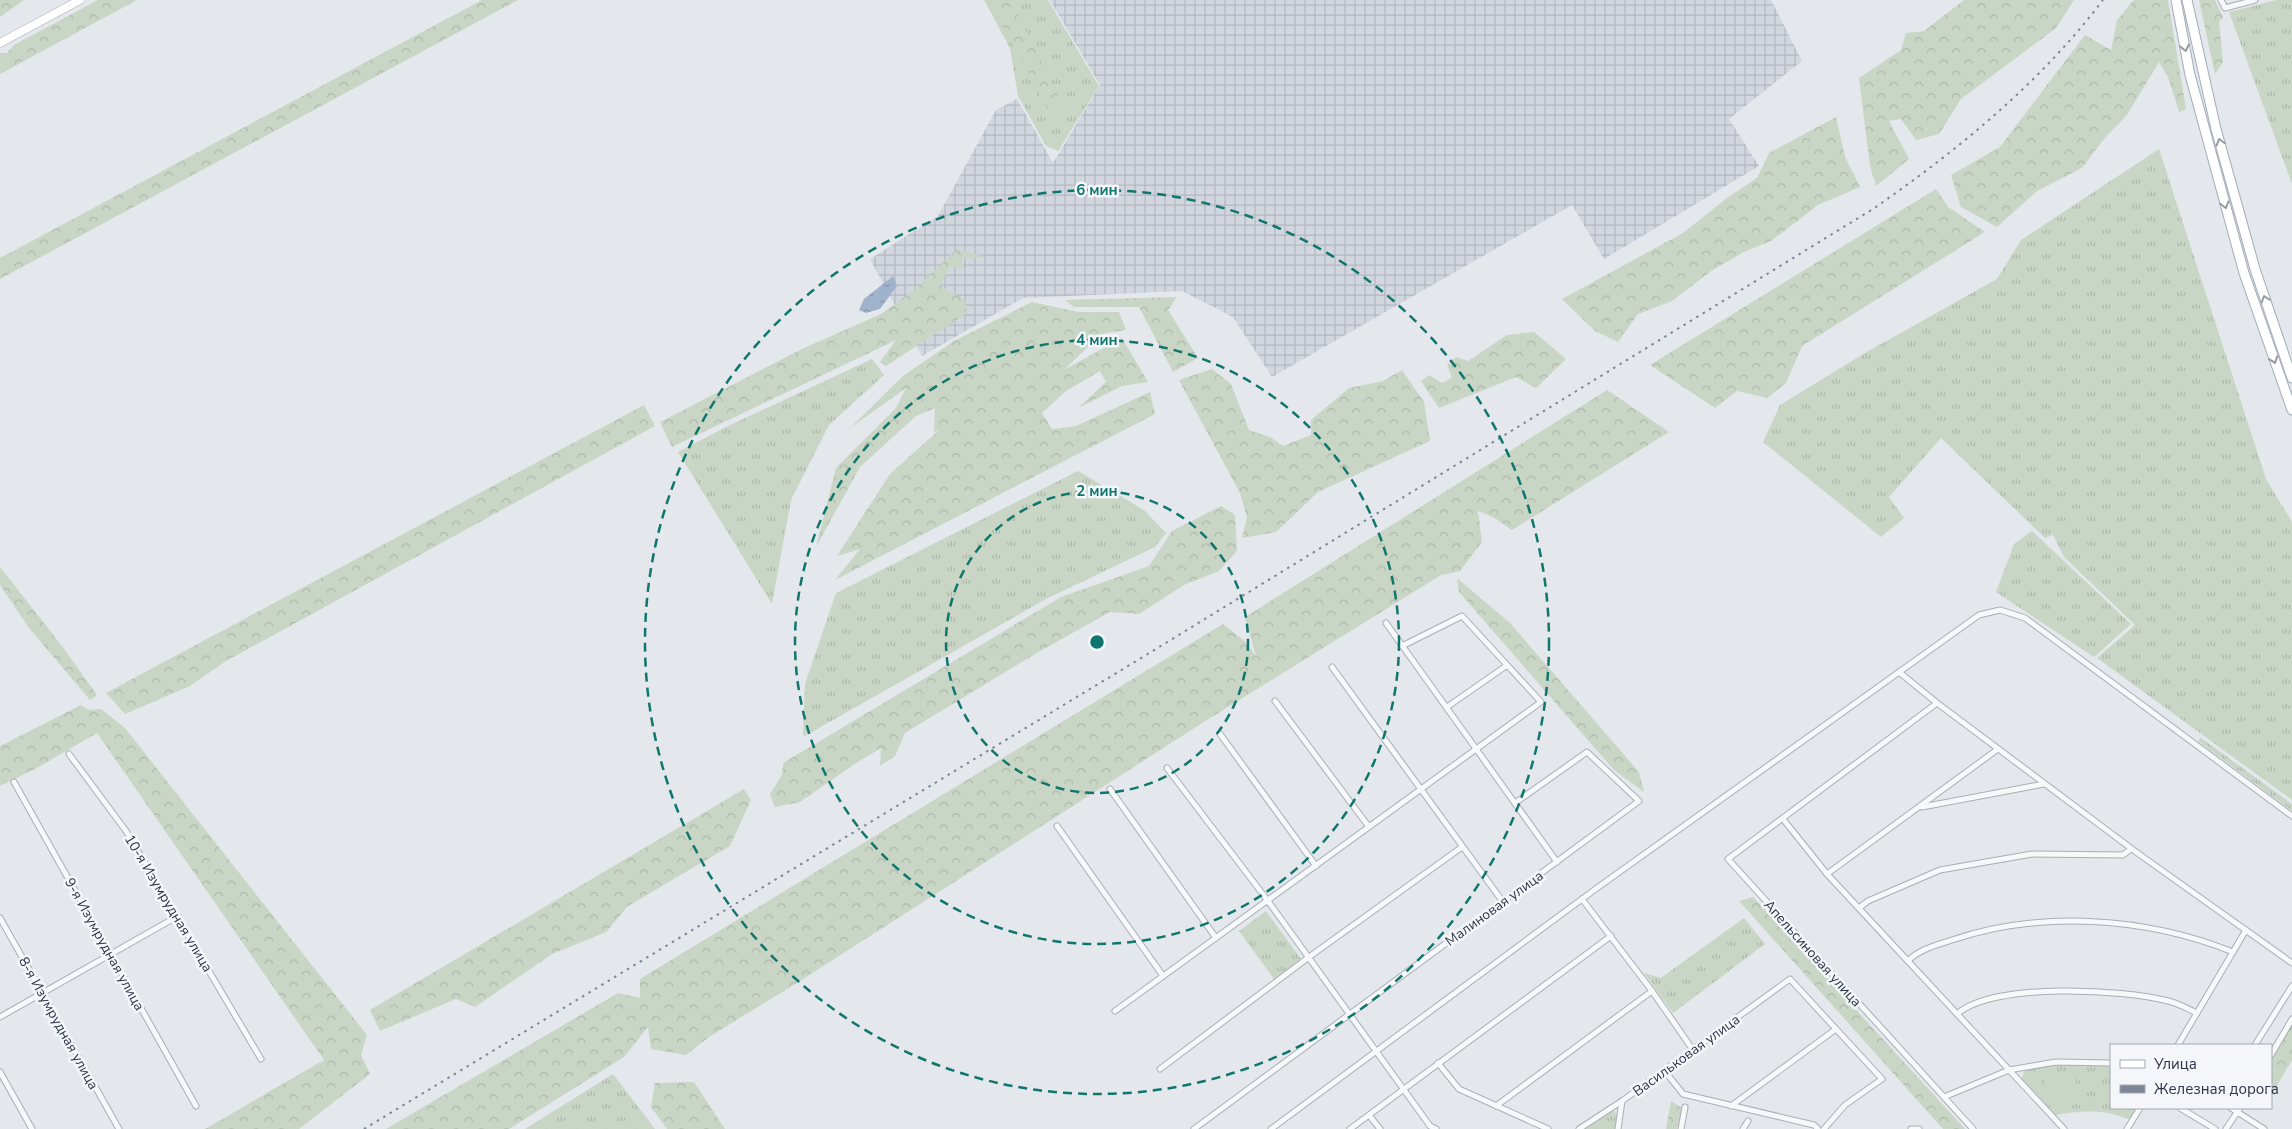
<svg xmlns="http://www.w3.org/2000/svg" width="2292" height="1129" viewBox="0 0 2292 1129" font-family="'Nunito Sans',sans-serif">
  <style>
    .industrial { fill: url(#industrial-grid) }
    .grass { fill: url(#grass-tufts) }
    .forest { fill: url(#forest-crowns) }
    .pitch { fill: #c9d6c5 }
    .water { fill: url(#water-ripples) }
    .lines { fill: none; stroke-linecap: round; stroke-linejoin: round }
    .street-casing { stroke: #a9aeb7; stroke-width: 7 }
    .secondary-casing { stroke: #a9aeb7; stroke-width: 9 }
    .primary-casing { stroke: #a3abb8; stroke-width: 11 }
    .street { stroke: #f7f8fa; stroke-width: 5 }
    .secondary { stroke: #fff; stroke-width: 8 }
    .primary { stroke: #fff; stroke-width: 9 }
    .rail { stroke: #7d8696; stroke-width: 2; stroke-dasharray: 2.5 5; stroke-linecap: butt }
    .oneway { stroke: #959aa2 }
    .ring { fill: none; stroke: #0f766e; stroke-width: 2.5; stroke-dasharray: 9 6 }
    .labels { text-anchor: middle; stroke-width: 5; stroke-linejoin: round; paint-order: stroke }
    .street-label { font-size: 14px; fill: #2b3445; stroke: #f4f6f9 }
    .centre { fill: #0f766e; stroke: #f4f6f9; stroke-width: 2.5 }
    .ring-label { font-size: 15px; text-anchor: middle; font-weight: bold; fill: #0f766e; stroke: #f4f6f9; stroke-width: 5; stroke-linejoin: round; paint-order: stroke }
  </style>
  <defs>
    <pattern id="industrial-grid" width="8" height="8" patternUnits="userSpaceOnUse" patternTransform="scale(1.25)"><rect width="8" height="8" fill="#d2d6de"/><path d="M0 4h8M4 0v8" fill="none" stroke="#b4b8c0"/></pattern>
    <pattern id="grass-tufts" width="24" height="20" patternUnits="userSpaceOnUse" patternTransform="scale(1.25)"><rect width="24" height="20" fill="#c9d6c5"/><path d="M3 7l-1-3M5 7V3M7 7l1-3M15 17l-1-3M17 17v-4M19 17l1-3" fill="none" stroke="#adb8ab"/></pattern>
    <pattern id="forest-crowns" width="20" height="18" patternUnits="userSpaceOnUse" patternTransform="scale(1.25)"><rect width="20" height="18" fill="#c9d6c5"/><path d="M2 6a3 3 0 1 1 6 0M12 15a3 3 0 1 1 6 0" fill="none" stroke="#adb8ab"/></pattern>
    <pattern id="water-ripples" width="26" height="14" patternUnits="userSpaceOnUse" patternTransform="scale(1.25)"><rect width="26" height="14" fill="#9fb4cc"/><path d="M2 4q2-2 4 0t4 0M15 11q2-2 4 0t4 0" fill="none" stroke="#8293a7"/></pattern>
  </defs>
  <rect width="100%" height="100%" fill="#e4e7ec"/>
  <polygon class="industrial" points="1050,0 1771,0 1802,61 1729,119 1759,166 1604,259 1572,205 1272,377 1233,317 1182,291 1023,298 922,356 870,259 938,216 996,110 1017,99 1053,163 1100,85"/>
  <g class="grass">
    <polygon points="984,0 1048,0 1099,86 1058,151 1046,146 1018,96 1010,48"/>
    <polygon points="2277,0 2292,0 2292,184 2229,12"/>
    <polygon points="2159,149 2266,479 2292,522 2292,800 2097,658 2135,625 2064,557 2053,535 2045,538 1941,438 1889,497 1904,518 1881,537 1763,442 1780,405 1865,353 1997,279 2021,240"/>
    <polygon points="872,359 884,375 829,425 791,500 772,604 678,452 726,427"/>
    <polygon points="1078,471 1144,510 1166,533 1155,547 1046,599 803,737 805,684 836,593"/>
    <polygon points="2032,531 2131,624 2094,657 1996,592 2014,544"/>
    <polygon points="2201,738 2292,804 2292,811 2198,741"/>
    <polygon points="1266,911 1301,959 1274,979 1239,931"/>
    <polygon points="1744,918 1765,944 1673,1013 1644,973 1661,978"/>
    <path d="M2095 1064 2111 1067V1108H2138L2131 1120C2106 1109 2082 1110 2056 1115L2022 1079 2024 1070 2050 1065Z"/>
    <polygon points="613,1074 655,1129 525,1129"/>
    <polygon points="1609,1111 1614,1111 1617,1115 1616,1129 1584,1129"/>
  </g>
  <g class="forest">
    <polygon points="0,0 24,0 0,17"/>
    <polygon points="98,0 137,0 0,74 0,53 7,53 14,45"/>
    <polygon points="482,0 518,0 0,279 0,258"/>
    <polygon points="988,0 1011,0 1064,107 1061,117 1050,113"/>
    <polygon points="1964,0 2074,0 2056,28 1961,99 1939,134 1916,140 1901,119 1889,121 1909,159 1876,186 1870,166 1859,78 1901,50 1906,33 1924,31"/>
    <polygon points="2134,0 2168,0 2186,109 2179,112 2168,77 2159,62 2127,115 2103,140 2082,168 2037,191 1997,227 1961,207 1951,175 2000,147 2085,35 2111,50 2117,20"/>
    <polygon points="2199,0 2215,0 2223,17 2219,22 2223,62 2215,74"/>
    <polygon points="1836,117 1845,157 1860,187 1818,205 1771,241 1744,252 1711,271 1672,301 1638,314 1618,342 1595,331 1562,299 1683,233 1727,198 1757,178 1769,153"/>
    <polygon points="1936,189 1948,207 1985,232 1802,346 1786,383 1767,398 1737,391 1715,408 1650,365"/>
    <polygon points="957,249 986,257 961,258 964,268 949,267 940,286 965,300 967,313 886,366 880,362 896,340 672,447 660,422 804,348 881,314 914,290"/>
    <polygon points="1177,297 1168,310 1198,358 1173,372 1139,307 1074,307 1065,300"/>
    <polygon points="1032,302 1078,312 1119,312 1126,330 1101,334 1064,370 1122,338 1148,382 1122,386 1078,408 1106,382 1100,371 1066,391 1042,413 1052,429 1076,426 1150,392 1155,414 835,580 860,549 837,556 890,474 939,430 934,432 935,408 916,416 860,467 816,547 836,468 896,408 906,388 850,428 903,376 954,341"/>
    <polygon points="1534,332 1566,359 1536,388 1516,377 1439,408 1421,381 1429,375 1442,383 1452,378 1447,365 1456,357 1468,361 1507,335"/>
    <polygon points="1212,369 1231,384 1249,430 1270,437 1283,446 1311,435 1311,420 1349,388 1383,381 1402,370 1424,402 1430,441 1318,492 1276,532 1242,538 1247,517 1240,493 1179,380"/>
    <polygon points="1607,390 1669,432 1512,530 1493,517 1478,511 1482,542 1460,571 1441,575 1207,720 792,986 709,1037 686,1055 651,1049 648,1027 624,1057 509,1129 386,1129 618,993 640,998 640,979 1223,624 1247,643 1256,656 1245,617"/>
    <polygon points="644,405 655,426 226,661 190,686 125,714 106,693"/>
    <polygon points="1221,506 1235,515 1237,551 1219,571 1184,585 1139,614 1110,612 1035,654 905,733 895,756 880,766 881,748 856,763 800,802 775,807 770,794 782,775 783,763 1061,597 1149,566 1172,531"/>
    <polygon points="0,567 62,646 97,695 90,700 29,628 0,585"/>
    <polygon points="1457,578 1510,623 1639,772 1644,792 1614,770 1459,592"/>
    <polygon points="81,705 89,710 101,709 125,728 367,1035 361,1055 370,1074 299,1129 205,1129 324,1060 97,733 37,768 0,786 0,746"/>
    <polygon points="744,789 751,800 730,846 628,906 606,932 552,954 475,1007 456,999 380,1031 370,1010"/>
    <polygon points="1753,897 1965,1129 1943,1129 1739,901"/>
    <polygon points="2292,1023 2292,1060 2271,1096 2271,1057"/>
    <polygon points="694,1082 725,1129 667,1129 651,1107 655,1083"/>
    <polygon points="1671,1101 1682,1108 1677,1129 1666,1129"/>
  </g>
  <rect class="pitch" x="2044" y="1075" width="32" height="23"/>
  <polygon class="water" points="893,276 897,286 880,309 866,313 859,310 864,299"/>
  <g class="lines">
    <defs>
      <g id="street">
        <polyline points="2221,0 2225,8 2255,0"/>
        <polyline points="1386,623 1557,862"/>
        <polyline points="1332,667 1503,902"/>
        <polyline points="1899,672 1937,703"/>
        <polyline points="1275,701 1369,827"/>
        <polyline points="1447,707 1506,666"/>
        <polyline points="1220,734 1316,866"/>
        <polyline points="69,754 126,831 261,1059"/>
        <polyline points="1167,768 1268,901 1430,1126 1436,1129"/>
        <polyline points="14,782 196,1106"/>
        <polyline points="1110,789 1216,938"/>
        <polyline points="1922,807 2044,784"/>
        <polyline points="1783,819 1827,874 2064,1129"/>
        <polyline points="1057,826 1163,976"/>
        <polyline points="1827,874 1998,749"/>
        <polyline points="1582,899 1652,991 1693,1050"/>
        <polyline points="1859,908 1868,901 1940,870 2032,854 2123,855 2131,849"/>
        <polyline points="0,918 119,1129"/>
        <path d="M1908 961C1919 949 1937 945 1952 940 2041 910 2146 917 2233 952"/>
        <polyline points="1115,1011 1541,702 1462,616 1402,646"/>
        <path d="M1957 1014C1993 982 2123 989 2168 1001 2178 1003 2188 1009 2197 1013"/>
        <polyline points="0,1017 178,916"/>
        <polyline points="2178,1045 2246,930"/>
        <polyline points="2255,1045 2292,986"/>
        <polyline points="2271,1055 2292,1019"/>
        <polyline points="1438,1063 1459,1089 1548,1129"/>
        <polyline points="1160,1069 1309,957 1462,847"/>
        <polyline points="1664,1070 1683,1094 1814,1125 1818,1129"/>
        <polyline points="0,1072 32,1129"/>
        <polyline points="1944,1097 2009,1070 2056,1062 2111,1063"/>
        <polyline points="1496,1106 1652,991"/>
        <polyline points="1731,1106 1836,1029"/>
        <polyline points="2180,1108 2215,1129"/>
        <polyline points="2231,1108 2264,1129"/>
        <polyline points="1369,1115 1380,1129"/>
        <polyline points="1194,1129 1639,801 1587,752 1515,803"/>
        <polyline points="1271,1129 1597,888 1979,615 2000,610 2025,618 2292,816"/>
        <polyline points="1350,1129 1611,936"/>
        <polyline points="1579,1129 1622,1101 1790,979 1882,1079 1845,1105 1824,1129"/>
        <polyline points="1618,1129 1622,1101"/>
        <polyline points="1681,1129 1685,1107"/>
        <polyline points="1743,1129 1748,1121"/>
        <polyline points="1911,1129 1919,1129"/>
        <polyline points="1973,1129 1728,859 1937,703 2136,852 2292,963"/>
        <polyline points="2127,1129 2140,1108"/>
        <polyline points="2226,1129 2240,1108"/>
      </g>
      <polyline id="secondary" points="0,43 80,0"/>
      <g id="primary">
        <polyline points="2176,0 2190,75 2244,273 2292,410"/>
        <polyline points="2187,0 2216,129 2255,269 2292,378"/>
      </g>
    </defs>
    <use href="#street" class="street-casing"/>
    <use href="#secondary" class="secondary-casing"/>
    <use href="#primary" class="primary-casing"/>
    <use href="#street" class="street"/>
    <use href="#secondary" class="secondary"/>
    <use href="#primary" class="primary"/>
    <path class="rail" d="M364 1129 1156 649 1873 209C1958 150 2040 83 2103 0"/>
  </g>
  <defs><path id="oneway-chevron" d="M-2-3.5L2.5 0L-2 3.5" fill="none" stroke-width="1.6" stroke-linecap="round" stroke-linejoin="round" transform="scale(1.25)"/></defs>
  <g class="oneway">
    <use href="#oneway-chevron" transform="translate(2185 48) rotate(78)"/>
    <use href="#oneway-chevron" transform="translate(2220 142) rotate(-106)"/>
    <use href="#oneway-chevron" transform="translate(2225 205) rotate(75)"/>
    <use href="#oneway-chevron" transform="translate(2265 299) rotate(-108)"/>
    <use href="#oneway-chevron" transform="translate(2274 360) rotate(70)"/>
  </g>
  <g class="ring">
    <circle cx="1097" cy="642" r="151"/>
    <circle cx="1097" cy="642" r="302"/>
    <circle cx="1097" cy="642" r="452"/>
  </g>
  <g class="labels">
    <g class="street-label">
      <text transform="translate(169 903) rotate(59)" y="5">10-я Изумрудная улица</text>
      <text transform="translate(1494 908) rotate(-36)" y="5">Малиновая улица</text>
      <text transform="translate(105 944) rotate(61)" y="5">9-я Изумрудная улица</text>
      <text transform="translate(1813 953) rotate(48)" y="5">Апельсиновая улица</text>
      <text transform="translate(59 1023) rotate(61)" y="5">8-я Изумрудная улица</text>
      <text transform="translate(1686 1055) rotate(-36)" y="5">Васильковая улица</text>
    </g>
  </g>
  <circle cx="1097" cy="642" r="8" class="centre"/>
  <g class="ring-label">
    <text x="1097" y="195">6 мин</text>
    <text x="1097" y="345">4 мин</text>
    <text x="1097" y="496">2 мин</text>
  </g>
  <rect x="2110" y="1044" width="162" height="65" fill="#f4f6f9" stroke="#a4a8b1"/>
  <rect x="2120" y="1060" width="25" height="8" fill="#ffffff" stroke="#a4a8b1"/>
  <text x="2154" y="1069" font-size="15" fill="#2b3445">Улица</text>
  <rect x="2120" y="1085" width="25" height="8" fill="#7d8696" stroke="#a4a8b1"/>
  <text x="2154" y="1094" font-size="15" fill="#2b3445">Железная дорога</text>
</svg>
